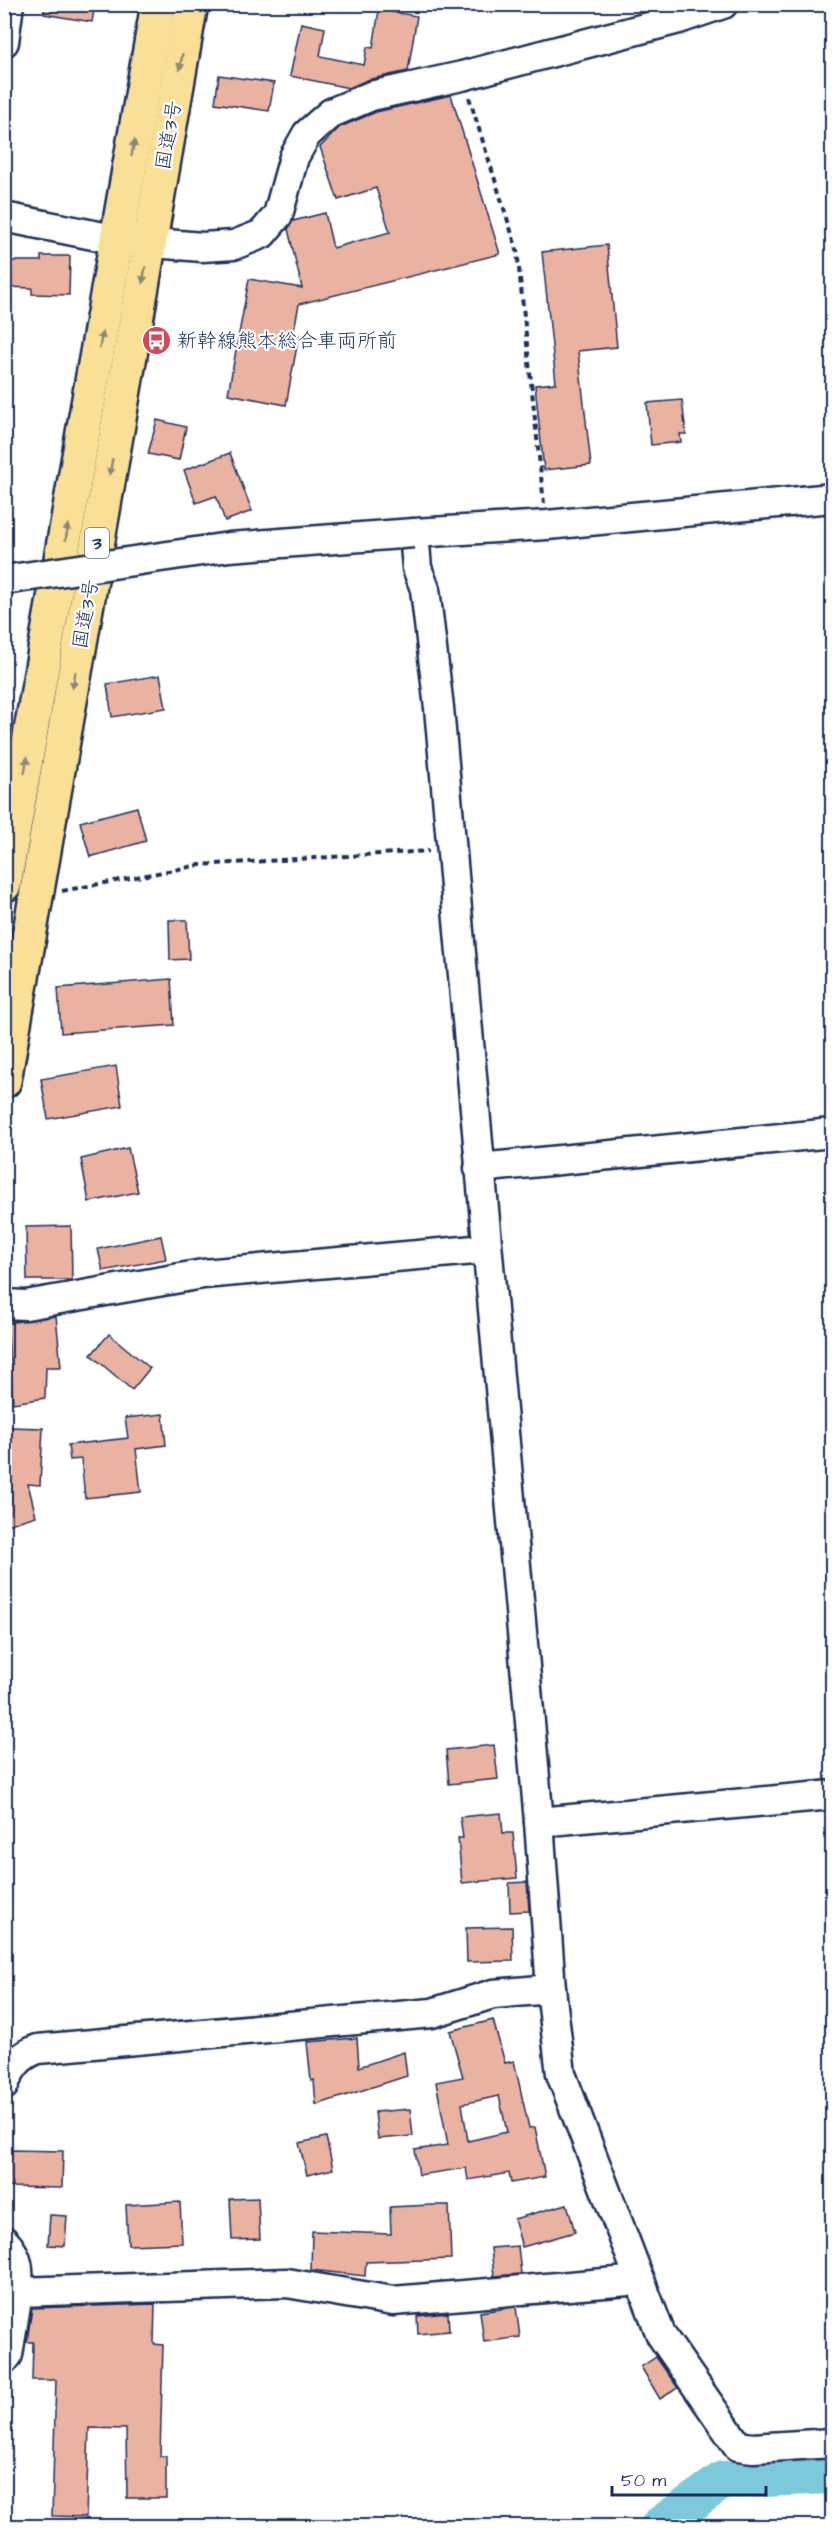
<svg xmlns="http://www.w3.org/2000/svg" width="837" height="2531" viewBox="0 0 837 2531" font-family="'Architects Daughter','Klee One',sans-serif">
  <style>
    .lines { fill: none; stroke-linecap: round; stroke-linejoin: round }
    .river { stroke: #7cc9dc; stroke-width: 38 }
    .building { fill: #eab2a0; stroke: #1b2f5e; stroke-width: 1.5; fill-rule: evenodd }
    .minor-casing { stroke: #1b2f5e; stroke-width: 33 }
    .highway-casing { stroke: #1b2f5e; stroke-width: 38 }
    .path { stroke: #1b2f5e; stroke-width: 4; stroke-dasharray: 6 4.5; stroke-linecap: butt }
    .minor { stroke: #fff; stroke-width: 28 }
    .highway { stroke: #fadf96; stroke-width: 33 }
    .minor-bridge-casing { stroke: #1b2f5e; stroke-width: 33; stroke-linecap: butt }
    .minor-bridge { stroke: #fff; stroke-width: 28 }
    .oneway { fill: #8a877a }
    .labels { text-anchor: middle; stroke-width: 4.5; stroke-linejoin: round; paint-order: stroke }
    .shield { fill: #fff; stroke: #5f6d8e; stroke-width: 1.5 }
    .shield-label { font-size: 18px; font-weight: bold; fill: #1b2f5e }
    .street-label { font-size: 20px; fill: #1b2f5e; stroke: #fff }
    .poi-label { font-size: 20px; fill: #1b2f5e; stroke: #fff; text-anchor: start }
  </style>
  <rect width="100%" height="100%" fill="#fff"/>
  <filter id="ink" filterUnits="userSpaceOnUse"><feTurbulence type="fractalNoise" baseFrequency=".0167" numOctaves="2"/><feDisplacementMap in="SourceGraphic" scale="12" xChannelSelector="R" yChannelSelector="G"/><feConvolveMatrix kernelMatrix="1 2 1 2 8 2 1 2 1" color-interpolation-filters="sRGB"/></filter>
  <g filter="url(#ink)">
    <g class="lines">
      <polyline class="river" points="659,2526 723,2480 832,2475"/>
    </g>
    <g class="building">
      <polygon points="44,4 95,4 92,22 44,14"/>
      <polygon points="379,10 417,16 408,71 367,80 349,88 290,76 301,23 325,28 320,56 364,65 367,47 373,48"/>
      <polygon points="219,75 274,83 269,111 215,103"/>
      <polygon points="451,95 500,254 299,304 293,335 299,335 286,405 228,394 249,279 302,288 288,229 293,221 325,213 333,248 390,232 376,188 338,200 320,147 340,127 376,112"/>
      <polygon points="607,245 617,347 578,351 591,465 544,470 535,385 556,383 542,252"/>
      <polygon points="41,256 70,256 69,295 32,294 32,288 7,287 7,261 41,261"/>
      <polygon points="682,400 686,434 680,434 681,442 651,445 647,403"/>
      <polygon points="157,420 186,427 179,460 148,454"/>
      <polygon points="230,453 252,511 225,521 216,496 196,503 184,470"/>
      <polygon points="160,675 166,708 112,717 107,684"/>
      <polygon points="137,807 146,841 90,857 80,822"/>
      <polygon points="169,920 187,920 189,959 170,960"/>
      <polygon points="171,979 174,1025 61,1033 58,988"/>
      <polygon points="116,1066 122,1106 48,1119 41,1079"/>
      <polygon points="128,1148 138,1192 89,1202 81,1159"/>
      <polygon points="71,1226 72,1280 27,1280 26,1227"/>
      <polygon points="161,1236 166,1259 103,1271 98,1249"/>
      <polygon points="56,1316 61,1367 46,1367 45,1398 13,1403 7,1323"/>
      <polygon points="109,1334 150,1368 132,1390 91,1355"/>
      <polygon points="163,1414 166,1445 136,1449 141,1492 85,1498 81,1459 70,1460 68,1445 128,1438 125,1418"/>
      <polygon points="9,1427 43,1428 40,1485 28,1484 36,1516 4,1526"/>
      <polygon points="494,1745 498,1779 449,1784 446,1750"/>
      <polygon points="501,1813 503,1833 513,1833 517,1878 462,1883 458,1838 463,1838 460,1817"/>
      <polygon points="527,1882 529,1911 510,1912 509,1883"/>
      <polygon points="512,1927 513,1961 467,1962 466,1928"/>
      <path d="M493 2020 505 2063 514 2061 529 2128 535 2127 545 2177 511 2183 509 2173 468 2180 466 2168 419 2175 415 2150 448 2145 436 2082 463 2077 450 2031ZM499 2096 507 2132 468 2141 462 2104Z"/>
      <polygon points="357,2038 359,2067 404,2052 407,2076 316,2105 314,2080 311,2081 307,2042"/>
      <polygon points="410,2109 413,2136 378,2139 375,2112"/>
      <polygon points="326,2137 333,2169 307,2175 299,2143"/>
      <polygon points="9,2150 63,2151 62,2188 8,2187"/>
      <polygon points="258,2198 260,2239 232,2240 230,2199"/>
      <polygon points="180,2202 182,2243 128,2245 126,2205"/>
      <polygon points="567,2204 575,2232 522,2247 514,2219"/>
      <polygon points="432,2205 449,2205 451,2259 366,2262 365,2276 311,2270 312,2231 391,2234 390,2207"/>
      <polygon points="50,2215 67,2216 65,2246 48,2245"/>
      <polygon points="518,2246 521,2274 494,2276 491,2248"/>
      <polygon points="155,2304 154,2344 163,2345 160,2456 166,2456 166,2498 127,2498 126,2429 89,2428 86,2517 52,2516 56,2380 32,2380 33,2342 27,2342 32,2308"/>
      <polygon points="516,2307 520,2337 484,2342 480,2312"/>
      <polygon points="448,2313 449,2331 418,2334 417,2316"/>
      <polygon points="656,2357 678,2388 660,2399 641,2367"/>
    </g>
    <g class="lines">
      <defs>
        <g id="minor">
          <polyline points="4,42 9,4"/>
          <polyline points="4,217 118,240 202,247 234,245 262,234 278,215 294,157 307,134 331,113 371,96 462,76 679,19 723,4"/>
          <polyline points="832,498 547,525 414,533 417,568 425,589 439,708 539,1822 551,1989 561,2074 661,2335 738,2446 753,2448 832,2443"/>
          <polyline points="479,1168 832,1133"/>
          <polyline points="4,1304 26,1305 203,1274 486,1249"/>
          <polyline points="539,1822 832,1795"/>
          <path d="M4 2085C11 2067 20 2055 38 2049L432 2013 493 1994 551 1989"/>
          <path d="M4 2241C20 2257 19 2271 18 2292"/>
          <polyline points="4,2360 8,2355 18,2292 287,2283 393,2301 640,2280"/>
        </g>
        <g id="highway">
          <polyline points="4,885 158,4"/>
          <polyline points="4,1081 191,4"/>
        </g>
      </defs>
      <use href="#minor" class="minor-casing"/>
      <use href="#highway" class="highway-casing"/>
      <g class="path">
        <polyline points="469,97 517,250 544,504"/>
        <polyline points="62,891 200,865 429,851"/>
      </g>
      <use href="#minor" class="minor"/>
      <use href="#highway" class="highway"/>
      <defs>
        <polyline id="minor-bridge" points="4,580 229,547 414,533"/>
      </defs>
      <use href="#minor-bridge" class="minor-bridge-casing"/>
      <use href="#minor-bridge" class="minor-bridge"/>
    </g>
    <defs><path id="oneway-solid" d="M-6-.8H1V-3.2L6.5 0L1 3.2V.8H-6Z" transform="scale(1.5)"/></defs>
    <g class="oneway">
      <use href="#oneway-solid" transform="translate(181 62) rotate(100)"/>
      <use href="#oneway-solid" transform="translate(133 148) rotate(-80)"/>
      <use href="#oneway-solid" transform="translate(144 275) rotate(100)"/>
      <use href="#oneway-solid" transform="translate(101 340) rotate(-80)"/>
      <use href="#oneway-solid" transform="translate(111 467) rotate(100)"/>
      <use href="#oneway-solid" transform="translate(67 532) rotate(-80)"/>
      <use href="#oneway-solid" transform="translate(74 680) rotate(100)"/>
      <use href="#oneway-solid" transform="translate(26 765) rotate(-80)"/>
    </g>
  </g>
  <defs>
    <symbol id="bus-disc" viewBox="-11 -11 22 22"><circle r="9.5" fill="#d1495b" stroke="#fff"/><path d="M-5-6H5V4H4V6H2V4H-2V6H-4V4H-5ZM-3.5-4V0h7V-4ZM-3.5 1.2v1.5H-2V1.2ZM2 1.2v1.5H3.5V1.2Z" fill="#fff"/></symbol>
  </defs>
  <g fill-rule="evenodd">
    <use href="#bus-disc" x="140" y="324" width="33" height="33"/>
  </g>
  <g class="labels">
    <rect class="shield" x="85" y="528" width="24" height="30" rx="4.5"/>
    <g class="shield-label">
      <text x="97" y="549">3</text>
    </g>
    <g class="street-label">
      <text transform="translate(168 135) rotate(-80)" y="7">国道3号</text>
      <text transform="translate(85 614) rotate(-80)" y="7">国道3号</text>
    </g>
    <g class="poi-label">
      <text x="177" y="347">新幹線熊本総合車両所前</text>
    </g>
  </g>
  <rect width="837" height="2531" fill="none" stroke="#fff" stroke-width="24"/>
  <rect x="12" y="12" width="813" height="2507" fill="none" stroke="#1b2f5e" stroke-width="2" filter="url(#ink)"/>
  <path d="M612 2486v9h154v-9" fill="none" stroke="#1b2f5e" stroke-width="3"/>
  <text x="621" y="2486" font-size="18" fill="#1b2f5e" stroke="#ffffff" stroke-width="4.5" paint-order="stroke">50 m</text>
</svg>
